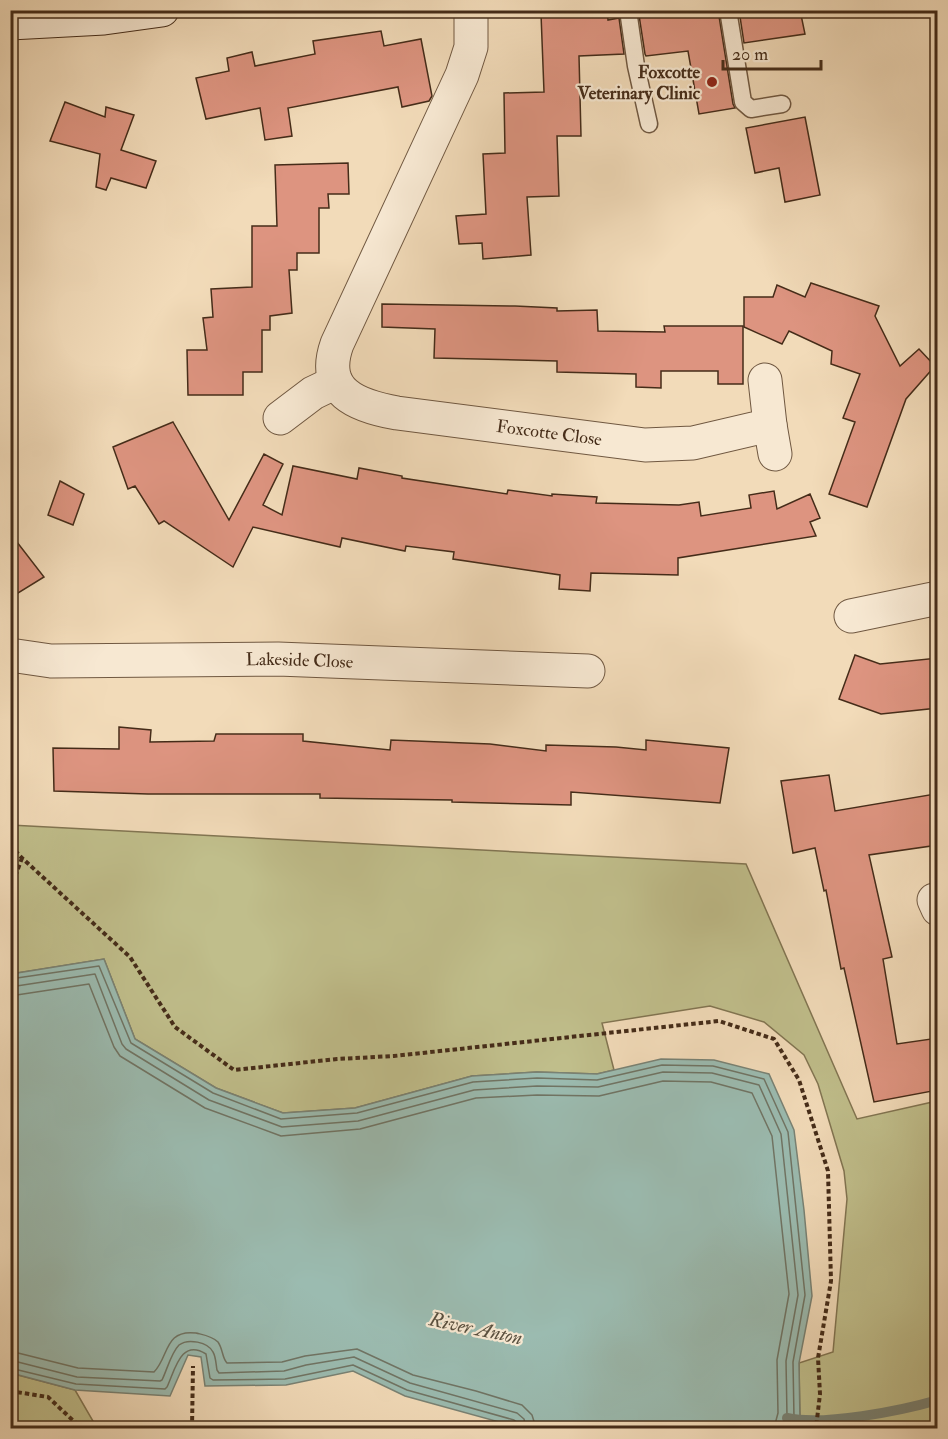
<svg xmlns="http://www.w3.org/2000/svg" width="948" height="1439" viewBox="0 0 948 1439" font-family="'IM FELL Double Pica',serif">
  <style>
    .green { fill: #c0be8b; stroke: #827552; stroke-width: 1.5 }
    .water { fill: #9bbbb0; stroke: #798274; stroke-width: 1.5 }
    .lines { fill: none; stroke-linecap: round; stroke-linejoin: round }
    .shore { stroke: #707464; stroke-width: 1.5 }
    .stream { stroke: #798274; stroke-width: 10 }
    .building { fill: #dd9480; stroke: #452c19; stroke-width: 1.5 }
    .lane-casing { stroke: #705841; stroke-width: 19 }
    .street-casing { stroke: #705841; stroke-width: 35 }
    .secondary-casing { stroke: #452c19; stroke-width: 35 }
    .path { stroke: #452c19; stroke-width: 4; stroke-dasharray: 4.5 3; stroke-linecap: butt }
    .lane { stroke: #f7e8d2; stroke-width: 16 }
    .street { stroke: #f7e8d2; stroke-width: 33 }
    .secondary { stroke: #f7e8d2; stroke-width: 33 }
    .poi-dot { fill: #8f2418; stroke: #f7e8d2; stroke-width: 2 }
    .labels { text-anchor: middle; stroke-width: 4.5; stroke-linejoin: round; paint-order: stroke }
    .poi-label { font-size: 18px; font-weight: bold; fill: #452c19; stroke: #f7e8d2; text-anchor: end }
    .street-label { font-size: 18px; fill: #452c19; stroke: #f7e8d2 }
    .water-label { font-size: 20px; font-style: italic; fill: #5a503f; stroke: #f7e8d2 }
  </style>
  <rect width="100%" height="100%" fill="#f2dbb9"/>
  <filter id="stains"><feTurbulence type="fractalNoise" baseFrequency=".00333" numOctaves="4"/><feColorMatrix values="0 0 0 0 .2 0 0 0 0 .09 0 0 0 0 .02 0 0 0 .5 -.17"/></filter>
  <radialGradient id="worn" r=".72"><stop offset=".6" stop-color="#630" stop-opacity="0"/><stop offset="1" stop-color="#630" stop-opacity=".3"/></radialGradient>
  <g class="green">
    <polygon points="10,825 746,864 857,1119 937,1101 937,1428 795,1428 800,1421 799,1363 833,1352 847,1199 844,1171 818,1084 804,1055 764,1022 710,1006 602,1023 614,1070 597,1074 537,1072 472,1076 355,1108 283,1113 216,1088 135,1039 104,959 11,974"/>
    <polygon points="10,1373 75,1390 97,1428 11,1428"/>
  </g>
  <polygon class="water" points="104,959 135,1039 216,1088 283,1113 355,1108 472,1076 537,1072 597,1074 661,1059 714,1060 769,1074 794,1130 804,1210 812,1296 799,1363 800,1421 795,1428 521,1428 405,1396 353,1371 286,1385 205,1386 201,1357 188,1355 170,1396 75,1390 11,1373 11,974"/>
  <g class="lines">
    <g class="shore">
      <polyline points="10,979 99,966 131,1043 213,1093 281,1119 357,1113 473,1082 537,1078 597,1080 662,1065 713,1066 764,1079 788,1132 805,1295 793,1362 794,1418 790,1428"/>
      <polyline points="10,987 95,974 122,1044 126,1049 209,1100 282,1127 358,1121 474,1090 537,1086 598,1087 663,1072 712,1073 759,1085 781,1134 798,1295 786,1361 787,1416 783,1428"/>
      <polyline points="10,996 89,984 114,1047 120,1056 205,1108 281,1136 360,1129 476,1098 537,1095 599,1096 663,1081 711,1082 752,1093 772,1136 789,1294 777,1360 778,1413 774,1428"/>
      <path d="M10 1351 78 1368 154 1372C169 1357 164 1329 196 1333 204 1335 212 1336 218 1342 223 1349 222 1358 227 1363L282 1362 305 1356 357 1349 413 1375 476 1391 522 1405 532 1415 536 1428"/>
      <path d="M10 1360 77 1377 160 1381 162 1380C167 1370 171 1353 179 1345 188 1338 208 1342 213 1352 216 1357 216 1365 217 1370L219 1373 284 1371 306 1365 354 1357 410 1383 517 1413 524 1419 526 1428"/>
      <path d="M10 1368 76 1384 165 1389 167 1387C175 1370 181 1338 206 1354L210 1378 213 1380 285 1379 353 1365 407 1390 514 1420 518 1423 519 1428"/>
    </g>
    <path class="stream" d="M787 1418C824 1426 900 1411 938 1400"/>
  </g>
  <g class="building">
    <polygon points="577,10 607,10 608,20 619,18 624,54 579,56 581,136 557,136 559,196 527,197 531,255 483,259 482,243 459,244 456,216 486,214 483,154 505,153 504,93 544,92 541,14 577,12"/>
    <polygon points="670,10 718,10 733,104 735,108 699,114 688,51 646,56 645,54 639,15"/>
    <polygon points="739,10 800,10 805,34 744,43"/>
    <polygon points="381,31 384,46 421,39 432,96 429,101 402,107 398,87 288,108 292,136 265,140 260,108 206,119 196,78 229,71 227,58 252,52 255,66 315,54 313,41"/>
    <polygon points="65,102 105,117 106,107 134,115 121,150 156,161 146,188 111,178 106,190 96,187 100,154 50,141"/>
    <polygon points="805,117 820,195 785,202 779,168 755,173 746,128"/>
    <polygon points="348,163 349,194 328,194 329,208 319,208 319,253 297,253 297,270 289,270 292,313 270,316 270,330 262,330 262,372 243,372 243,395 188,395 187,350 207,350 203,318 213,317 211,289 252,287 252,226 277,226 275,165"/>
    <polygon points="811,283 879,306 875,316 900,366 919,349 935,366 906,399 867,507 829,494 855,422 843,418 860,374 831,364 832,351 789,331 782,344 744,327 744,297 773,297 777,285 805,297"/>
    <polygon points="382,304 515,306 557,308 557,311 597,310 598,331 665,332 664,326 743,326 743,384 718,384 718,371 661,371 661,388 636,387 636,374 557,372 557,361 434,358 435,329 382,327"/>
    <polygon points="173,422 229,520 264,454 283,464 263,505 282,515 293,466 357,479 359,468 402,476 402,478 507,494 508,490 552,496 552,494 597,497 596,503 679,505 699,502 701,516 751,508 749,495 774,491 777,509 810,494 820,518 810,522 816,536 678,558 678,575 591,573 590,591 559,589 560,575 453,559 454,552 406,546 405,551 342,538 340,547 253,527 233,567 164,521 159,524 135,486 128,489 113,447"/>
    <polygon points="60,481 84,494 73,525 48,515"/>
    <polygon points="10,533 44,577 10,598"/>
    <polygon points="855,655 880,664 938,658 938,708 881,714 839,699"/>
    <polygon points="119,727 151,730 150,742 214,741 216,734 303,734 303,741 390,750 391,740 490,744 546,751 546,745 616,747 646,750 646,740 729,748 720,803 571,792 571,805 452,802 452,800 320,798 320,794 148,794 54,791 53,748 119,749"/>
    <polygon points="829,775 835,811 935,794 938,813 938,845 869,855 892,957 883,959 897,1044 938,1038 938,1090 874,1102 844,968 841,969 826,890 824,891 815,848 793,853 781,781"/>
  </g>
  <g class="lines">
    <defs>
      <g id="lane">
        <polyline points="628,10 636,66 649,124"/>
        <polyline points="728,10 743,102 751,109 782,104"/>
      </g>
      <g id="street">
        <path id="s1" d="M471 10V47L462 75 337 344C320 392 357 406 397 413L645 445 693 443 770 425 765 380"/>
        <polyline points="280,418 313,393 336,382"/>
        <polyline points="770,425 775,454"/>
        <polyline points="851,616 938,598"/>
        <path id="s2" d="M10 655 51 661 278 659 588 671"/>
        <polyline points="934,900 938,909"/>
      </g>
      <polyline id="secondary" points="10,23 104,18 162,10"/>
    </defs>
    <use href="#lane" class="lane-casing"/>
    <use href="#street" class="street-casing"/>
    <use href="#secondary" class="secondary-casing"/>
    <g class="path">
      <polyline points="10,845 22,858 130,957 175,1027 234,1070 337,1059 394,1056 719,1021 774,1039 799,1080 828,1171 831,1281 818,1358 820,1394 816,1428"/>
      <polyline points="10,890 22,858"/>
      <polyline points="10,1391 48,1397 80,1427 88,1428"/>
      <polyline points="192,1428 193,1366"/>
    </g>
    <use href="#lane" class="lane"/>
    <use href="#street" class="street"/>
    <use href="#secondary" class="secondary"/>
  </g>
  <circle class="poi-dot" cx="712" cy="82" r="6"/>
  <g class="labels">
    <g class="poi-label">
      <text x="700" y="78">Foxcotte<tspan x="700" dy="21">Veterinary Clinic</tspan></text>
    </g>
    <g class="street-label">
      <text dy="6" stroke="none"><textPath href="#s1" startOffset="626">Foxcotte Close</textPath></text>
      <text dy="6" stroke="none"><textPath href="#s2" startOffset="290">Lakeside Close</textPath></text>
    </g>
    <g class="water-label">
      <text transform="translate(476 1328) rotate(12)" y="7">River Anton</text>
    </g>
  </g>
  <rect width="948" height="1439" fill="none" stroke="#f2dbb9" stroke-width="36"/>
  <rect x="12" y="12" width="924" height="1415" fill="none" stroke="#452c19" stroke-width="3"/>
  <rect x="18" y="18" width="912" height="1403" fill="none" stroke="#452c19" stroke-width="1.5"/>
  <path d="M723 60v9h98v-9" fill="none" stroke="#452c19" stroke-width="3"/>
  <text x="732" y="60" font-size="18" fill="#452c19" stroke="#f7e8d2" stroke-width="4.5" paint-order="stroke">20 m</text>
  <rect width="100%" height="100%" filter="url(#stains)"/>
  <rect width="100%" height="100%" fill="url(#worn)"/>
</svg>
